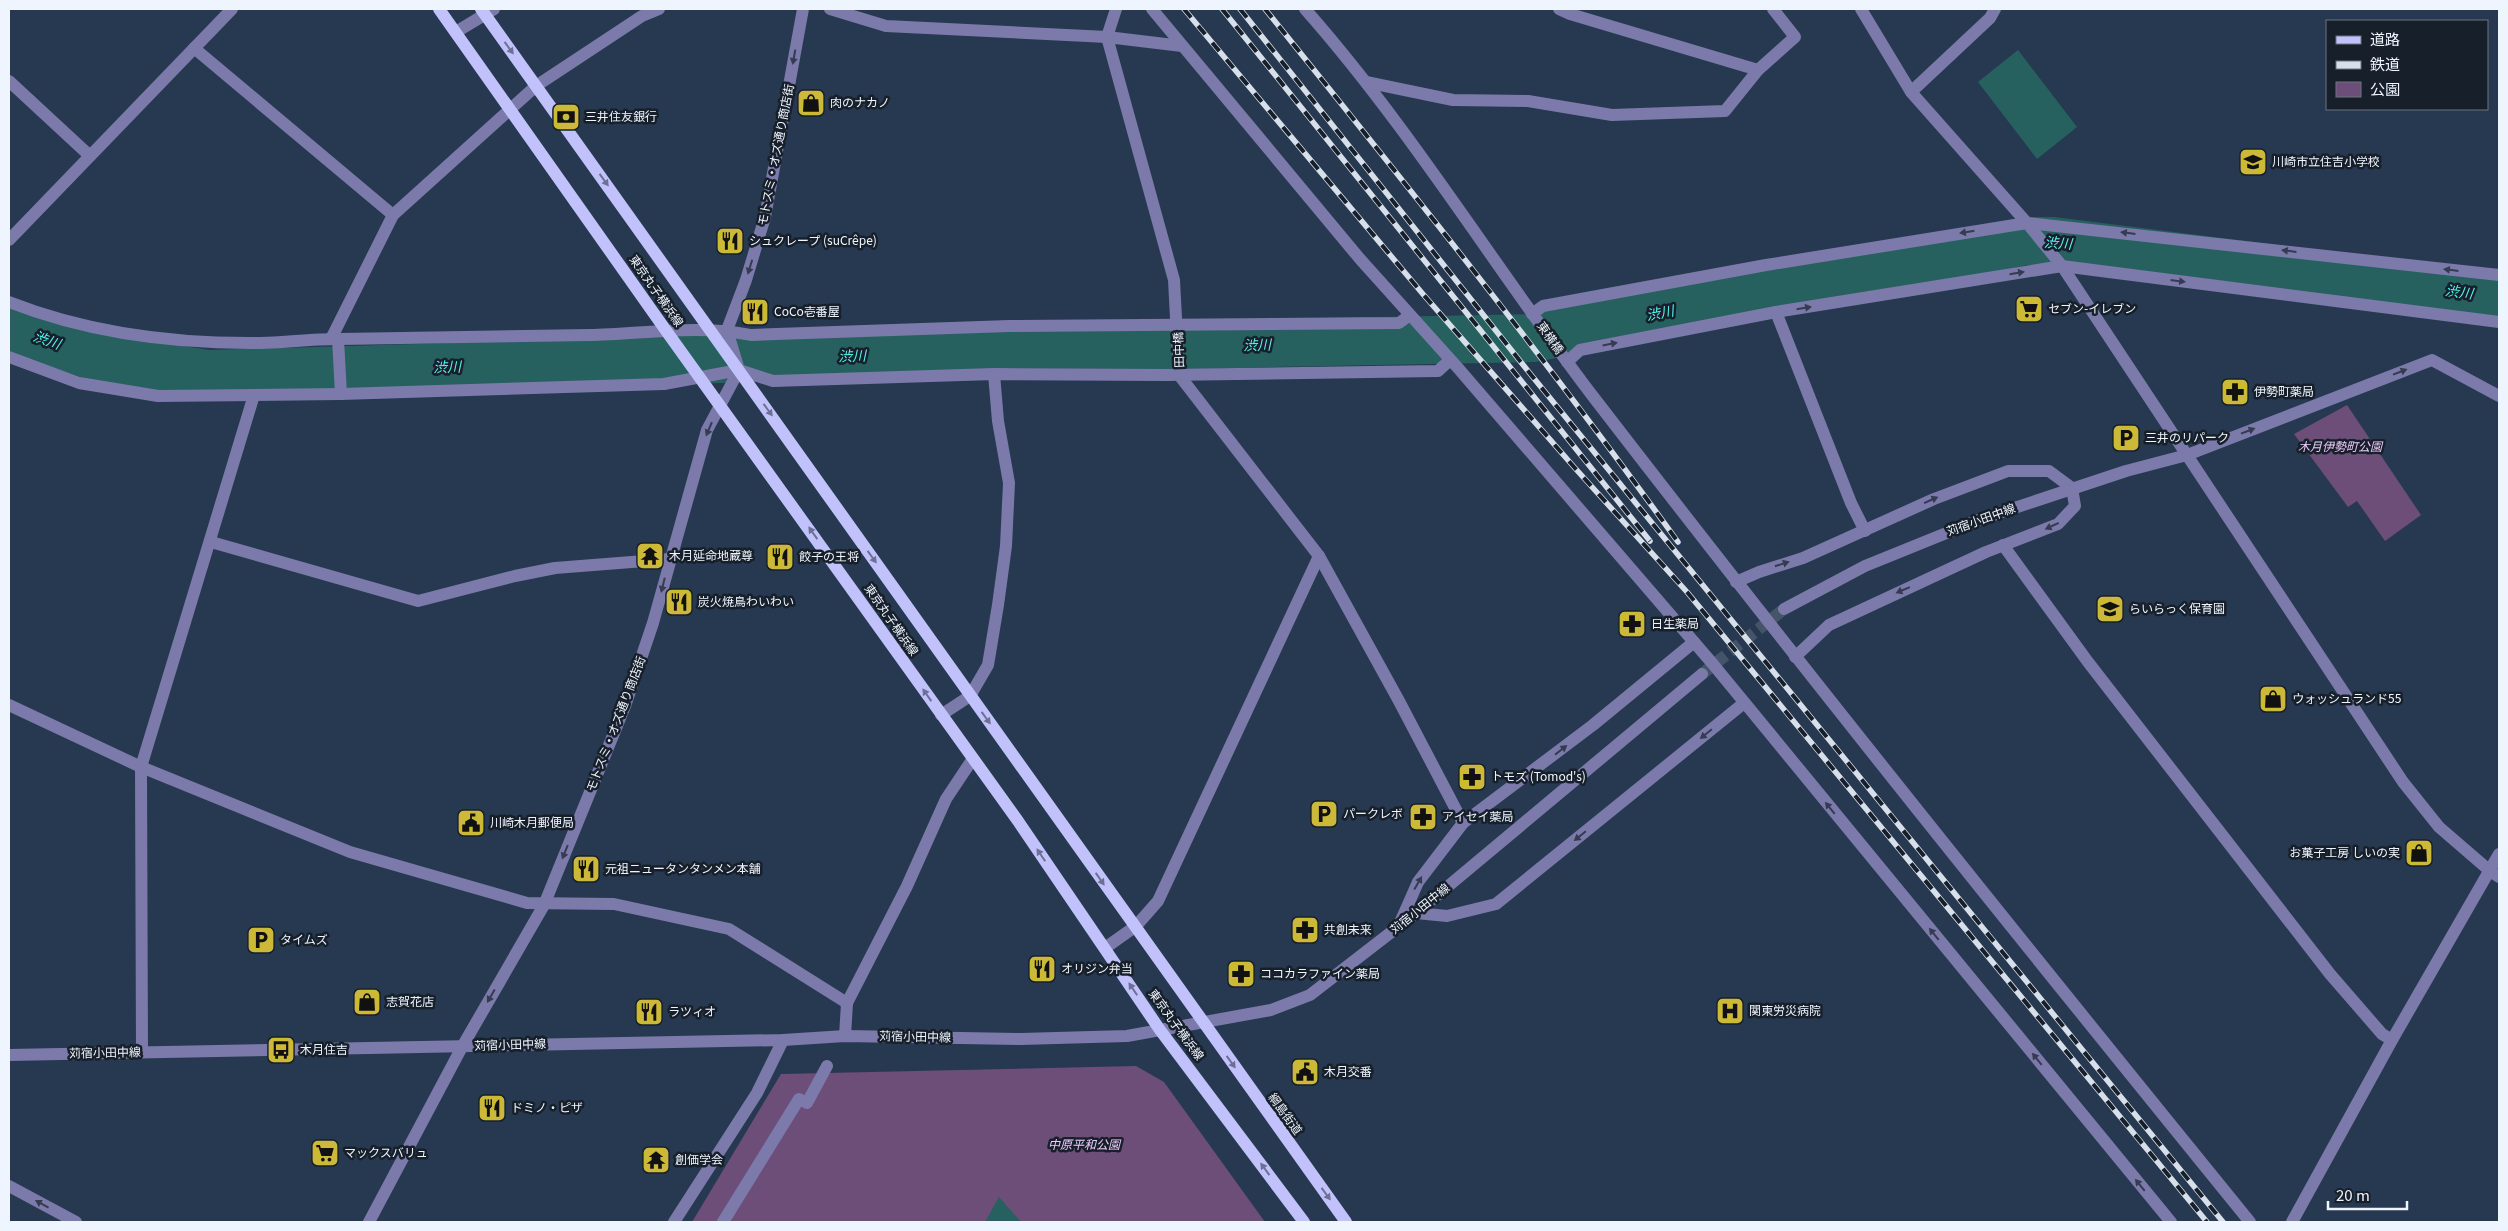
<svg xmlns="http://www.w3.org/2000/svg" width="2508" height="1231" viewBox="0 0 2508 1231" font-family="Georgia,'Noto Sans JP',serif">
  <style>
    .green { fill: #6c4e78 }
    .water { fill: #26615f }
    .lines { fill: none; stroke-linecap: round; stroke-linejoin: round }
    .river { stroke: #26615f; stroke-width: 48 }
    .minor-tunnel { stroke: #44556a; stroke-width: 12; stroke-dasharray: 12 6; stroke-linecap: butt }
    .minor { stroke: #7b7aaa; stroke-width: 12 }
    .major { stroke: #c1c1fc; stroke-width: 12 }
    .rail-casing { stroke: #d7dfea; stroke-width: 5.5 }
    .rail { stroke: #17202a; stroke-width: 4; stroke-dasharray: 11; stroke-linecap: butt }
    .oneway { fill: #6c7093 }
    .oneway2 { fill: #353b50 }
    .labels { text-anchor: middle; stroke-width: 5; stroke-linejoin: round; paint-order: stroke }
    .poi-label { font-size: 12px; fill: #eef5fe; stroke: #17202a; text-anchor: start }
    .street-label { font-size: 12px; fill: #eef5fe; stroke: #17202a }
    .park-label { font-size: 12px; font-style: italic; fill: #edc9fc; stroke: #17202a }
    .water-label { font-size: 14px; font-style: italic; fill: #57f5f0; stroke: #17202a }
  </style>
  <rect width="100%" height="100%" fill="#263950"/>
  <g class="green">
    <polygon points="2347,405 2421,515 2385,541 2357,501 2348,507 2294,434"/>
    <polygon points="1136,1066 1164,1082 1265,1222 692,1222 781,1074"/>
  </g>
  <g class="water">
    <polygon points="2018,50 2077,127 2037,159 1978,82"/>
    <polygon points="999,1197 1021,1222 985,1222"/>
  </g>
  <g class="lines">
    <polyline class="river" points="9,327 96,357 208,374 1271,343 1534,338 2026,241 2053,241 2499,297"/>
    <polyline class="minor-tunnel" points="1702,674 1784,609"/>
    <g class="minor">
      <polyline points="830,9 886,26 1107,37 1182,46"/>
      <polyline points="1116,9 1107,37 1174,280 1179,375 1319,556 1399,701 1463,823"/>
      <polyline points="1152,9 1360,259 1458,368 1712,663 2171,1222"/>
      <path d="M1305 9C1412 130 1497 271 1595 399 1809 677 2029 950 2250 1222"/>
      <polyline points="1559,9 1570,14 1758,70"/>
      <polyline points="1861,9 1911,92 2027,223 2062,266 2403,782 2439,827 2490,871 2499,877"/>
      <polyline points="456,32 494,9"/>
      <polyline points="194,48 393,215"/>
      <polyline points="9,81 90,156"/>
      <polyline points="1366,82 1453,100 1528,101 1612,115 1725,111 1758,70 1795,37 1773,9"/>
      <polyline points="1911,92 1990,18 1995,9"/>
      <polyline points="9,240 232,9"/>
      <path d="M9 302C88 333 176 344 261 343 287 342 313 339 340 339 423 337 506 336 589 335 643 334 698 324 751 335L1009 326 1399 323 1410 315"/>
      <polyline points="1776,312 1851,503 1865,531"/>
      <polyline points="1532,314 1543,306 1766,265 2027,223 2499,275"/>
      <polyline points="331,339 393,215 536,86 642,16 659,9"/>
      <polyline points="338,339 341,394"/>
      <polyline points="9,357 79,383 158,396 341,394 664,384 739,370 773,381 994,374 1168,375 1438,371 1450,360"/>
      <polyline points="1567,362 1580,350 1776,312 2062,266 2499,322"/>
      <polyline points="211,542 418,601 515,576 555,568 670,559"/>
      <polyline points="2003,545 2088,662 2330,974 2382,1034 2392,1040"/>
      <polyline points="1736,582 1759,572 1803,558 1934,499 2008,471 2049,471 2072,488 2075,506 2058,524 1986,552 1829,625 1795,657"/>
      <polyline points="1784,609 1865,566 1981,519 2126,471 2187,455 2432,360 2499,396"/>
      <polyline points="9,705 141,767 350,852 527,903 614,904 729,929 847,1003"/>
      <polyline points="941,715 970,696 988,665 998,605 1006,546 1009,483 998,421 994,374"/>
      <polyline points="1416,913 1447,916 1496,904 1744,703"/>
      <polyline points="1399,925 1418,882 1463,823 1593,725 1694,642"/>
      <polyline points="1105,948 1136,926 1158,901 1319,556"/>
      <polyline points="845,1036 847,1003 907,886 946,799 972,760"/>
      <polyline points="142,1052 141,767 254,395"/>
      <polyline points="9,1055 783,1040 845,1036 1021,1039 1127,1036 1271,1010 1310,995 1416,913 1702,674"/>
      <polyline points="9,1186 76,1222"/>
      <polyline points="369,1222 462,1047 544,905 625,706 653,623 707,430 739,370 727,330 746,280 765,217 803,9"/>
      <polyline points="674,1222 757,1093 783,1040"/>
      <polyline points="723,1222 799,1099 807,1103 827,1066"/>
      <polyline points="2292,1222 2392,1040 2499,854"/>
    </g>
    <g class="major">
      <polyline points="439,9 667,332 1018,821 1160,1030 1304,1222"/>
      <polyline points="481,9 1346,1222"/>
    </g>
    <defs>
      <g id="rail">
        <polyline points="1184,9 1422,293 1574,467 1687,592 2207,1222"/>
        <polyline points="1222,9 1650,541"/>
        <polyline points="1240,9 1532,376 2223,1222"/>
        <path d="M1265 9C1406 184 1547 360 1678 542"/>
      </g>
    </defs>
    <use href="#rail" class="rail-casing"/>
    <use href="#rail" class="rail"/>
  </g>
  <defs><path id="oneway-solid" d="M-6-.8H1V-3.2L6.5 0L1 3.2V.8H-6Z" transform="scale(1.25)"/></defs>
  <g class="oneway">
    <use href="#oneway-solid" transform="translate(509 48) rotate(54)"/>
    <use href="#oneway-solid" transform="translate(604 180) rotate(54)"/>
    <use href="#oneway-solid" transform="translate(768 410) rotate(54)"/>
    <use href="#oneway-solid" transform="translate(813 533) rotate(-125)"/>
    <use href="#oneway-solid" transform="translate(872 557) rotate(54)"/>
    <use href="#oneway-solid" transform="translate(927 695) rotate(-125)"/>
    <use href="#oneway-solid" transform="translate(986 718) rotate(54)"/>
    <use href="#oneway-solid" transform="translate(1041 855) rotate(-124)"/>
    <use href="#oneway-solid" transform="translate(1100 879) rotate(55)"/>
    <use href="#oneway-solid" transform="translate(1133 989) rotate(-124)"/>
    <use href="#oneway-solid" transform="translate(1231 1062) rotate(54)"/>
    <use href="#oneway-solid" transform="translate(1265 1169) rotate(-126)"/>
    <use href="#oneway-solid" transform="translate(1326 1194) rotate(54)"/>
  </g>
  <g class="oneway2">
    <use href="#oneway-solid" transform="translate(794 57) rotate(100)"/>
    <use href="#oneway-solid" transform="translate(1967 232) rotate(171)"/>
    <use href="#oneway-solid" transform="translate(2128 233) rotate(-173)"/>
    <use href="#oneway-solid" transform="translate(2289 251) rotate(-173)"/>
    <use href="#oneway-solid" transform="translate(750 267) rotate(107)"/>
    <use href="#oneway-solid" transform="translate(2451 270) rotate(-173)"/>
    <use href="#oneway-solid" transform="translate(2017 273) rotate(-9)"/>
    <use href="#oneway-solid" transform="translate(2178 281) rotate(7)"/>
    <use href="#oneway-solid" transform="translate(1804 308) rotate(-9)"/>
    <use href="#oneway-solid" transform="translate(1610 344) rotate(-11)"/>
    <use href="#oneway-solid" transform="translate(2400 372) rotate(-21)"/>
    <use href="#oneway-solid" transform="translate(709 429) rotate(113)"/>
    <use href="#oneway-solid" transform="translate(2248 431) rotate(-21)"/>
    <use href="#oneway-solid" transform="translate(1931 500) rotate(-24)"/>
    <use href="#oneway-solid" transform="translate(2052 526) rotate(155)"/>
    <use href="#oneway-solid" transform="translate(1782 564) rotate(-17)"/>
    <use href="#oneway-solid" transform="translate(663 585) rotate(104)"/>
    <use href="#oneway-solid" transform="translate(1903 590) rotate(157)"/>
    <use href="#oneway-solid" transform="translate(1706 734) rotate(141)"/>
    <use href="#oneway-solid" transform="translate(1561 750) rotate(-38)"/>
    <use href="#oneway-solid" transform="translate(1830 808) rotate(-129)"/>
    <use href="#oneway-solid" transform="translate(1580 836) rotate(141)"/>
    <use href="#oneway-solid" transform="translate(565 852) rotate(112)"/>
    <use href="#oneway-solid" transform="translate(1418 883) rotate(-60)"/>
    <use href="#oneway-solid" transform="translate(1934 934) rotate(-129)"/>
    <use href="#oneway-solid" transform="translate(491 996) rotate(120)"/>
    <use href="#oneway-solid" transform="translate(2037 1059) rotate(-129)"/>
    <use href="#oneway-solid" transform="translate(2140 1185) rotate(-129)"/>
    <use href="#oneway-solid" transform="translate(42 1204) rotate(-151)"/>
  </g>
  <defs>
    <symbol id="shop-square" viewBox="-11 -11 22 22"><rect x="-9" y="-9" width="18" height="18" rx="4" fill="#cdb938" stroke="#17202a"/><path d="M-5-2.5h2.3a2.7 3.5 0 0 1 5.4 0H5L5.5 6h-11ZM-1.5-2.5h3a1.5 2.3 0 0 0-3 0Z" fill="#111"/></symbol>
    <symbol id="bank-square" viewBox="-11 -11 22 22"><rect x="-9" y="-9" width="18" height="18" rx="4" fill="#cdb938" stroke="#17202a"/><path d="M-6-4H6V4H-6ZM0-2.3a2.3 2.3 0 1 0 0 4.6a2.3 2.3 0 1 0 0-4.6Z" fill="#111"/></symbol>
    <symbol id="school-square" viewBox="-11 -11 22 22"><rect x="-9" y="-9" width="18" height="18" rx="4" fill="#cdb938" stroke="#17202a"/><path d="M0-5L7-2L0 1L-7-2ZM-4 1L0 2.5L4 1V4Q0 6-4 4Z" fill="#111"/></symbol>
    <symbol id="restaurant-square" viewBox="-11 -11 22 22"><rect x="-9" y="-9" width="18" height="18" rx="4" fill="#cdb938" stroke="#17202a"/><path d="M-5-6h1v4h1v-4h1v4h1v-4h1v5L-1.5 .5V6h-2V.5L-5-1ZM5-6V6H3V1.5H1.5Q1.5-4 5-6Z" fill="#111"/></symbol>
    <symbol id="supermarket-square" viewBox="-11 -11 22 22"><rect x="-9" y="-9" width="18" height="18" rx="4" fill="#cdb938" stroke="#17202a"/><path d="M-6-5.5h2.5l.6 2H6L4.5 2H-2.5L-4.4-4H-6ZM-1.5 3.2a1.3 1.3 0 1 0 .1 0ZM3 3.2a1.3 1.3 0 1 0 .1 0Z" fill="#111"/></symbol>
    <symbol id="pharmacy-square" viewBox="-11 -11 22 22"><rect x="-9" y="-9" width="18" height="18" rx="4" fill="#cdb938" stroke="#17202a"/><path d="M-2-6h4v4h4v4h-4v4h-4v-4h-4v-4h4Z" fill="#111"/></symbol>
    <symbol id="parking-square" viewBox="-11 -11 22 22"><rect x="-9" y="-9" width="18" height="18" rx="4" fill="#cdb938" stroke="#17202a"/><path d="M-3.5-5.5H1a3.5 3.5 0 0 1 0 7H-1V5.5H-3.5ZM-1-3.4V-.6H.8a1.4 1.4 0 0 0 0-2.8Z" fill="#111"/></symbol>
    <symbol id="temple-square" viewBox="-11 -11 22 22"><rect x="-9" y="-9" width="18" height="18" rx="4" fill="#cdb938" stroke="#17202a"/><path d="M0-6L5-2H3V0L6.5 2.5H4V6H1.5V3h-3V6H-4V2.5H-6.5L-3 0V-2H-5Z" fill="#111"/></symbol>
    <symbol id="civic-square" viewBox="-11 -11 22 22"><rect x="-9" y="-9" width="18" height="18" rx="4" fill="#cdb938" stroke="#17202a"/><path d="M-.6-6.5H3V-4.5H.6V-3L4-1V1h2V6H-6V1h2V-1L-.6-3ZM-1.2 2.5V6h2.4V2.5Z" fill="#111"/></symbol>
    <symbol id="hospital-square" viewBox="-11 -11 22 22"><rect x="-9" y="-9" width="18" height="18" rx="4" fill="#cdb938" stroke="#17202a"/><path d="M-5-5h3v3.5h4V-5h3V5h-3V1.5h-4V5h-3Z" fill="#111"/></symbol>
    <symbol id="bus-square" viewBox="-11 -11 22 22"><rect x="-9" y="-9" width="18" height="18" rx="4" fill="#cdb938" stroke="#17202a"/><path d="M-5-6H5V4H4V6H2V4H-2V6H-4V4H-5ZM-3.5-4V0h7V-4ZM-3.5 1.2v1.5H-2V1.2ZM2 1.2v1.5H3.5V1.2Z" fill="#111"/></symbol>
  </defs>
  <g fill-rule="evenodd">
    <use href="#shop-square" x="795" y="87" width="32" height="32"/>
    <use href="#bank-square" x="550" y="101" width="32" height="32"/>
    <use href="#school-square" x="2237" y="146" width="32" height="32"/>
    <use href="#restaurant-square" x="714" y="225" width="32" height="32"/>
    <use href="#supermarket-square" x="2013" y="293" width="32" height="32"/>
    <use href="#restaurant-square" x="739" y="296" width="32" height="32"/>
    <use href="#pharmacy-square" x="2219" y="376" width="32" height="32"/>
    <use href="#parking-square" x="2110" y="422" width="32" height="32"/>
    <use href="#temple-square" x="634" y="540" width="32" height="32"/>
    <use href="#restaurant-square" x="764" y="541" width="32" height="32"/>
    <use href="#restaurant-square" x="663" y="586" width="32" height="32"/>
    <use href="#school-square" x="2094" y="593" width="32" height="32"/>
    <use href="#pharmacy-square" x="1616" y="608" width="32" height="32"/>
    <use href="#shop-square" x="2257" y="683" width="32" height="32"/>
    <use href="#pharmacy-square" x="1456" y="761" width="32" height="32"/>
    <use href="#parking-square" x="1308" y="798" width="32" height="32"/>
    <use href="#pharmacy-square" x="1407" y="801" width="32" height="32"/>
    <use href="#civic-square" x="455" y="807" width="32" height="32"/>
    <use href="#shop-square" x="2403" y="837" width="32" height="32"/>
    <use href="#restaurant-square" x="570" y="853" width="32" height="32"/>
    <use href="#pharmacy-square" x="1289" y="914" width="32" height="32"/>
    <use href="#parking-square" x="245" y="924" width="32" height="32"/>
    <use href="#restaurant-square" x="1026" y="953" width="32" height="32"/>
    <use href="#pharmacy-square" x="1225" y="958" width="32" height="32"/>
    <use href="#shop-square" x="351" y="986" width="32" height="32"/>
    <use href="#hospital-square" x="1714" y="995" width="32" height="32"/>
    <use href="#restaurant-square" x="633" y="996" width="32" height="32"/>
    <use href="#bus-square" x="265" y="1034" width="32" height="32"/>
    <use href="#civic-square" x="1289" y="1056" width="32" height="32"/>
    <use href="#restaurant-square" x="476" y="1092" width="32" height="32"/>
    <use href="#supermarket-square" x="309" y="1137" width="32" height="32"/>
    <use href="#temple-square" x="640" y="1144" width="32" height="32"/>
  </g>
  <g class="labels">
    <g class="poi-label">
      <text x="830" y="107">肉のナカノ</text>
      <text x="585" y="121">三井住友銀行</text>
      <text x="2272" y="166">川崎市立住吉小学校</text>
      <text x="749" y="245">シュクレープ (suCrêpe)</text>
      <text x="2048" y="313">セブン-イレブン</text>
      <text x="774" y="316">CoCo壱番屋</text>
      <text x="2254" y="396">伊勢町薬局</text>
      <text x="2145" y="442">三井のリパーク</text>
      <text x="669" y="560">木月延命地蔵尊</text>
      <text x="799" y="561">餃子の王将</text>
      <text x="698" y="606">炭火焼鳥わいわい</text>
      <text x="2129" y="613">らいらっく保育園</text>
      <text x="1651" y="628">日生薬局</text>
      <text x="2292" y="703">ウォッシュランド55</text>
      <text x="1491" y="781">トモズ (Tomod's)</text>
      <text x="1343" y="818">パークレボ</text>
      <text x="1442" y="821">アイセイ薬局</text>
      <text x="490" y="827">川崎木月郵便局</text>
      <text x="2400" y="857" text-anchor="end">お菓子工房 しいの実</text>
      <text x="605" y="873">元祖ニュータンタンメン本舗</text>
      <text x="1324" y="934">共創未来</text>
      <text x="280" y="944">タイムズ</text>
      <text x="1061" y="973">オリジン弁当</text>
      <text x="1260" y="978">ココカラファイン薬局</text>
      <text x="386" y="1006">志賀花店</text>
      <text x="1749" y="1015">関東労災病院</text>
      <text x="668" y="1016">ラツィオ</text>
      <text x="300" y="1054">木月住吉</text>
      <text x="1324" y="1076">木月交番</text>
      <text x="511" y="1112">ドミノ・ピザ</text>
      <text x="344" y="1157">マックスバリュ</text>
      <text x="675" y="1164">創価学会</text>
    </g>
    <g class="street-label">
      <text transform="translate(776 155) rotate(-79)" y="4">モトスミ・オズ通り商店街</text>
      <text transform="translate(656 291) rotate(55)" y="4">東京丸子横浜線</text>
      <text transform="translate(1550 338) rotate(55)" y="4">東横橋</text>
      <text transform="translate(1179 350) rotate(-92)" y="4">田中橋</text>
      <text transform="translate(1981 520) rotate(-20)" y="4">苅宿小田中線</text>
      <text transform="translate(891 620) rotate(55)" y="4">東京丸子横浜線</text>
      <text transform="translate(616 724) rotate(-69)" y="4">モトスミ・オズ通り商店街</text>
      <text transform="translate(1420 909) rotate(-39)" y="4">苅宿小田中線</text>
      <text transform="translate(1176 1025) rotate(54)" y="4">東京丸子横浜線</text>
      <text transform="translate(915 1037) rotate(1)" y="4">苅宿小田中線</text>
      <text transform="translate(510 1045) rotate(-2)" y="4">苅宿小田中線</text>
      <text transform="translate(105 1053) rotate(-1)" y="4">苅宿小田中線</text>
      <text transform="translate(1285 1114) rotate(54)" y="4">綱島街道</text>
    </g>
    <g class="park-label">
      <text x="2340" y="451">木月伊勢町公園</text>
      <text x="1084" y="1149">中原平和公園</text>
    </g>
    <g class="water-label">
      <text transform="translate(2058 243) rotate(4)" y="5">渋川</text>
      <text transform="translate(2459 292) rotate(7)" y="5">渋川</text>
      <text transform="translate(1660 313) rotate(-11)" y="5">渋川</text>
      <text transform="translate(47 340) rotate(19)" y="5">渋川</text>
      <text transform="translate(1257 345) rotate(-2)" y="5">渋川</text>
      <text transform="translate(852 356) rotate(-2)" y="5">渋川</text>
      <text transform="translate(447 367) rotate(-2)" y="5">渋川</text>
    </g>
  </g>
  <rect width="2508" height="1231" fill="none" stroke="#eef5fe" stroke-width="20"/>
  <rect x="2326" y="20" width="162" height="90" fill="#17202a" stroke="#6d757f"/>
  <rect x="2336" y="36" width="25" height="8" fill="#c1c1fc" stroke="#6d757f"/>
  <text x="2370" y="45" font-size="15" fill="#eef5fe">道路</text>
  <rect x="2336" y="61" width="25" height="8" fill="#d7dfea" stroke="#6d757f"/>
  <text x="2370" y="70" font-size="15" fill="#eef5fe">鉄道</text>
  <rect x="2336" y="82" width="25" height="15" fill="#6c4e78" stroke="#6d757f"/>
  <text x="2370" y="95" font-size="15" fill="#eef5fe">公園</text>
  <path d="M2328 1201v8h79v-8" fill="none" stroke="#eef5fe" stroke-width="2.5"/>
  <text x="2336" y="1201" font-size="15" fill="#eef5fe" stroke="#17202a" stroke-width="4" paint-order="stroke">20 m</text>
</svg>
